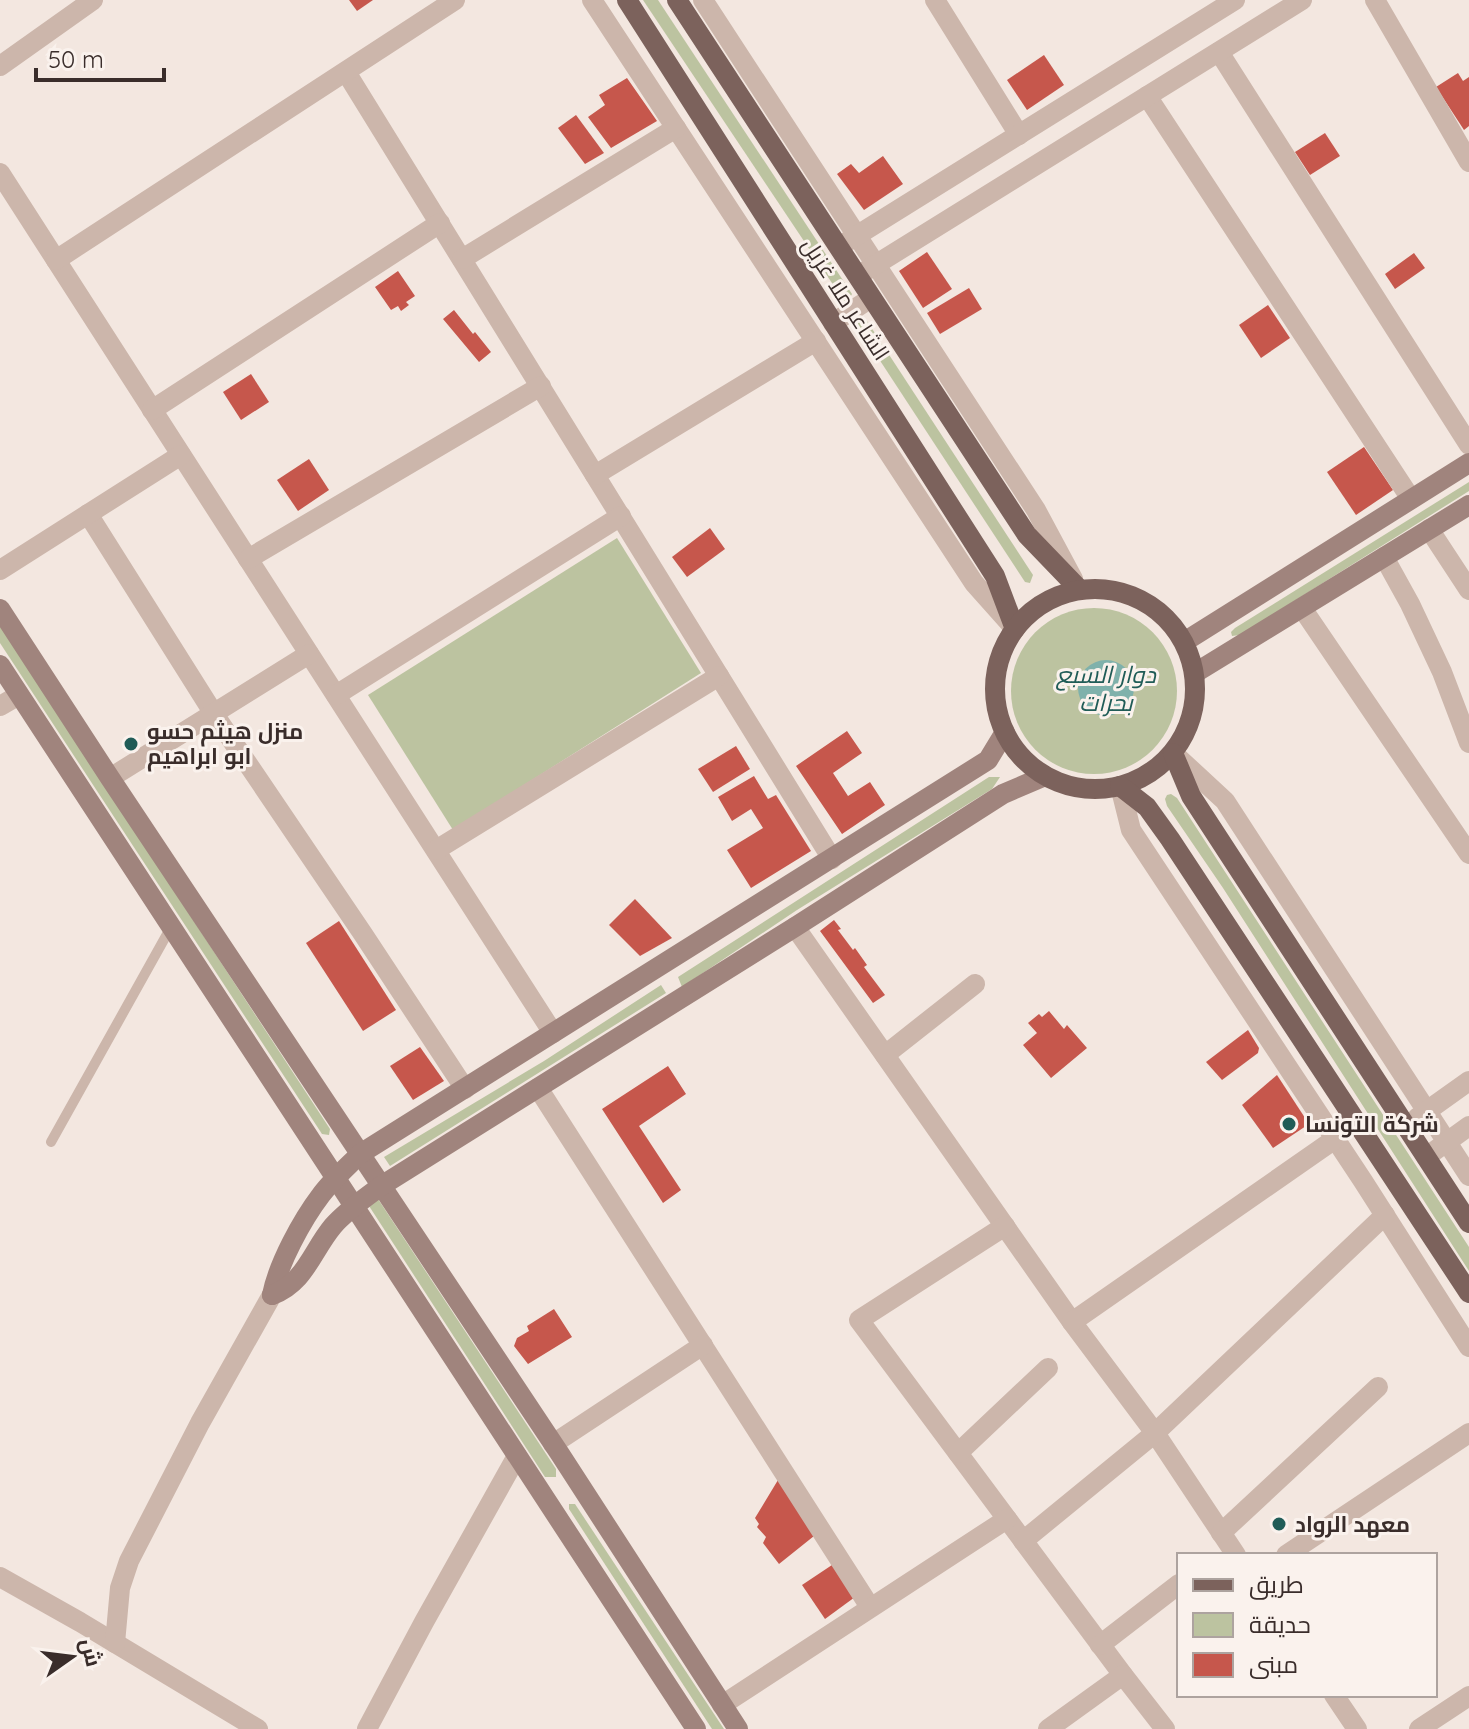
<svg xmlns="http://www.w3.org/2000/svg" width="1469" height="1729" viewBox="0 0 1469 1729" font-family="Quicksand,Cairo,sans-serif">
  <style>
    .green { fill: #bcc3a0 }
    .water { fill: #7fb1ab }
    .building { fill: #c6574c }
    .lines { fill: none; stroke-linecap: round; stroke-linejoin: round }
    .lane { stroke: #ccb6ab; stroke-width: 10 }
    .street { stroke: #ccb6ab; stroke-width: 20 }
    .secondary { stroke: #a0847d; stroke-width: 20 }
    .primary { stroke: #7c625c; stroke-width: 20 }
    .poi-dot { fill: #205c57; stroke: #faf2ed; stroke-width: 3 }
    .labels { text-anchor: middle; stroke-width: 6; stroke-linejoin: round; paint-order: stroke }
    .street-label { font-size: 22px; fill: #3a2d2b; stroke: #faf2ed }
    .poi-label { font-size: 22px; font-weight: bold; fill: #3a2d2b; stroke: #faf2ed; text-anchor: start }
    .water-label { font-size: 24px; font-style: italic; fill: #205c57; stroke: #faf2ed }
  </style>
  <rect width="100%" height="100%" fill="#f3e7e0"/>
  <g class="green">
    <polygon points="643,0 658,0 852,294 848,301 844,301"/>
    <polygon points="863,318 867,321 1033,575 1030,583 1025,582 858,327 858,321"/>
    <polygon points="1469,482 1469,491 1240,635 1232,636 1231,632 1235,628"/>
    <polygon points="617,538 701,673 453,830 368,695"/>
    <circle cx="1094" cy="691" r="83"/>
    <polygon points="0,625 330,1129 329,1135 322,1134 0,643"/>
    <polygon points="989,777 1000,777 992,789 797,910 682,987 678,977"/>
    <polygon points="1171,794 1177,798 1469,1247 1469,1271 1223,888 1167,806 1165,799 1167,795"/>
    <polygon points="661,985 666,993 390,1166 384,1157 544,1061"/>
    <polygon points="378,1199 556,1469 556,1477 545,1477 369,1206"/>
    <polygon points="569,1504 575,1504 724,1729 712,1729 569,1509"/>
  </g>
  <circle class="water" cx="1106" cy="688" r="28"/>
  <g class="building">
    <polygon points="349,0 373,0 357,11"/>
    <polygon points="1044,55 1064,85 1027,110 1007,80"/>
    <polygon points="1458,73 1463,81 1469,77 1469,126 1464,130 1436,87"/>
    <polygon points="627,78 657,121 611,148 588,117 605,105 599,95"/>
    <polygon points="576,115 604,153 585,164 558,128"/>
    <polygon points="1325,133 1340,156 1310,175 1295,152"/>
    <polygon points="883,156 903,184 864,210 837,174 851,164 859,173"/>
    <polygon points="927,252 952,289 923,308 899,271"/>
    <polygon points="1414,253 1425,268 1395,289 1385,274"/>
    <polygon points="398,271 415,296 406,302 409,305 401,311 398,306 391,310 375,287"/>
    <polygon points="969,288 982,309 940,334 927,313"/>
    <polygon points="1268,305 1290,338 1261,358 1239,325"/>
    <polygon points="454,310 473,334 475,332 491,352 479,362 443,319"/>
    <polygon points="251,374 269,402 241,420 223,392"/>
    <polygon points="1364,447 1393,490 1356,515 1327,472"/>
    <polygon points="309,459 329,490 298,511 277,480"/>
    <polygon points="710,528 725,549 687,577 672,557"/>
    <polygon points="847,731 862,753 833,773 848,796 870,782 885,805 842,834 796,766"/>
    <polygon points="736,746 750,769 713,792 698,769"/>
    <polygon points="754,776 768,799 776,795 811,851 751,888 727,850 763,828 751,809 732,821 718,797"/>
    <polygon points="635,899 672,938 640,956 609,925"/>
    <polygon points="834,920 841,929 838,930 853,950 855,948 867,965 864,967 885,995 873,1003 820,931"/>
    <polygon points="339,921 396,1010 363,1031 306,943"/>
    <polygon points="1049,1011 1064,1029 1067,1025 1087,1048 1051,1078 1023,1045 1037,1033 1028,1023 1039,1014 1042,1017"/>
    <polygon points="1248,1030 1259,1048 1258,1053 1222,1080 1206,1062"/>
    <polygon points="420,1047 444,1081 413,1100 390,1066"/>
    <polygon points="668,1066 686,1094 639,1126 681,1190 663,1203 602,1109"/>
    <polygon points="1277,1075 1309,1124 1273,1148 1242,1105"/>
    <polygon points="554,1309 572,1337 528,1364 514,1346 517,1338 529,1331 527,1326"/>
    <polygon points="778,1480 814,1536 779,1564 763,1543 766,1537 757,1527 759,1524 755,1518"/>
    <polygon points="832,1565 855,1597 825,1619 802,1585"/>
  </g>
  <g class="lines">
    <polyline class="lane" points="51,1142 171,927"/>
    <g class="street">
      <polyline points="592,0 974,583 1015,629"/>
      <polyline points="703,0 1036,510 1073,579"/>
      <polyline points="935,0 1019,135"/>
      <polyline points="1375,0 1469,162"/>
      <polyline points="1219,52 1469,445"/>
      <polyline points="0,66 93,0"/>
      <polyline points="346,72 832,859"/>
      <polyline points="1147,96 1411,499"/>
      <polyline points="0,173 553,1033"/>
      <polyline points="848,241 1235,0"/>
      <polyline points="462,259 676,128"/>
      <polyline points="56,260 455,0"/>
      <polyline points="867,270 1302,0"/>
      <polyline points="833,323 871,298"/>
      <polyline points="152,410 440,223"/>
      <polyline points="595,475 816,341"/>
      <polyline points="88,514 214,714 363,934 465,1089"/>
      <polyline points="1429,529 1469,590"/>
      <polyline points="1384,557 1410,604 1442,672 1469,743"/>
      <polyline points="248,559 541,386"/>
      <polyline points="0,570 181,455"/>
      <polyline points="1302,608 1469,854"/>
      <polyline points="336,695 621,516"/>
      <polyline points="0,706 19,695"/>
      <polyline points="1173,753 1225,801 1469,1176"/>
      <polyline points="110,778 309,654"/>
      <polyline points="1120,786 1131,830 1363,1181 1469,1347"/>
      <polyline points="436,850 719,676"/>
      <polyline points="795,927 1072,1322 1155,1433 1236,1555"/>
      <polyline points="885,1055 975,984"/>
      <polyline points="538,1088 870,1607"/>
      <polyline points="1417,1118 1469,1081"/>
      <polyline points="1426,1157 1469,1126"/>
      <polyline points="1005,1226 859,1320 1123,1675 1165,1729"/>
      <polyline points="1072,1322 1335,1139"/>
      <polyline points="553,1444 703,1345"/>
      <polyline points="958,1453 1048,1368"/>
      <polyline points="1221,1533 1378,1387"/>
      <polyline points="1023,1541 1155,1433 1385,1215"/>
      <polyline points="1286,1555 1469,1433"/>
      <polyline points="0,1577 80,1622 258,1729"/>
      <polyline points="115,1643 120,1588 129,1561 200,1423 272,1295"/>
      <polyline points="1100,1645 1179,1584"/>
      <polyline points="1334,1695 1357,1729"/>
      <polyline points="722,1705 1007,1519"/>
      <polyline points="367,1729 424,1622 517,1456"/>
      <polyline points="1048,1729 1123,1675"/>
      <polyline points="1419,1729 1469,1696"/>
    </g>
    <g class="secondary">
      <polyline points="0,609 110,778 560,1454 738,1729"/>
      <polyline points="1184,642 1469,463"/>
      <polyline points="0,665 696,1729"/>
      <polyline points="1195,673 1469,505"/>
      <path d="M272 1295C278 1264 302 1220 321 1195 332 1180 347 1167 360 1154L988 760 1005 732"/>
      <path d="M272 1295C305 1283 312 1251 333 1226 346 1211 365 1198 381 1186L795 927 1003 794 1045 776"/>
    </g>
    <g class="primary">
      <polyline points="627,0 995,576 1015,629"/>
      <polyline points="677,0 1027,535 1079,589"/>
      <circle cx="1095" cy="689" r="100"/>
      <polyline points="1173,753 1191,796 1469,1223"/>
      <polyline points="1120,786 1147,807 1170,839 1469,1293"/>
    </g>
  </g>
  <g class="poi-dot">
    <circle cx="131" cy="744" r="8"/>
    <circle cx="1289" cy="1124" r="8"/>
    <circle cx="1279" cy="1524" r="8"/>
  </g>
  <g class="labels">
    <g class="street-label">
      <text transform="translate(846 299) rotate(57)" y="8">الشاعر ملا غزيل</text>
    </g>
    <g class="poi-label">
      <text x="147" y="739">منزل هيثم حسو<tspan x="147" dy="25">ابو ابراهيم</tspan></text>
      <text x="1305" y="1132">شركة التونسا</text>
      <text x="1295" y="1532">معهد الرواد</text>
    </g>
    <g class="water-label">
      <text x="1106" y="683">دوار السبع<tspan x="1106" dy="28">بحرات</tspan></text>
    </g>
  </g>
  <rect x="1177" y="1553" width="260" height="144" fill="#faf2ed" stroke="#ada39f" stroke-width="2"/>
  <rect x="1193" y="1579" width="40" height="12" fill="#7c625c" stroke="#ada39f" stroke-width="2"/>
  <text x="1249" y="1593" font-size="24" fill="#3a2d2b">طريق</text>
  <rect x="1193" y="1613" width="40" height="24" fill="#bcc3a0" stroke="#ada39f" stroke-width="2"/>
  <text x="1249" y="1633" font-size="24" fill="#3a2d2b">حديقة</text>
  <rect x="1193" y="1653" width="40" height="24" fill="#c6574c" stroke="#ada39f" stroke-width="2"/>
  <text x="1249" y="1673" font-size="24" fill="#3a2d2b">مبنى</text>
  <g transform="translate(72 1657) rotate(76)" stroke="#faf2ed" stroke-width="6" paint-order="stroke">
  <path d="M0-6L14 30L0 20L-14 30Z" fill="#3a2d2b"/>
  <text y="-12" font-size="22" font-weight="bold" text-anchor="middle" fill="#3a2d2b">ش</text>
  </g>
  <path d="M36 68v12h128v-12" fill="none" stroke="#3a2d2b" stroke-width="4"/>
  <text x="48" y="68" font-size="24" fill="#3a2d2b" stroke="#faf2ed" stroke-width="6" paint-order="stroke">50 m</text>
</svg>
